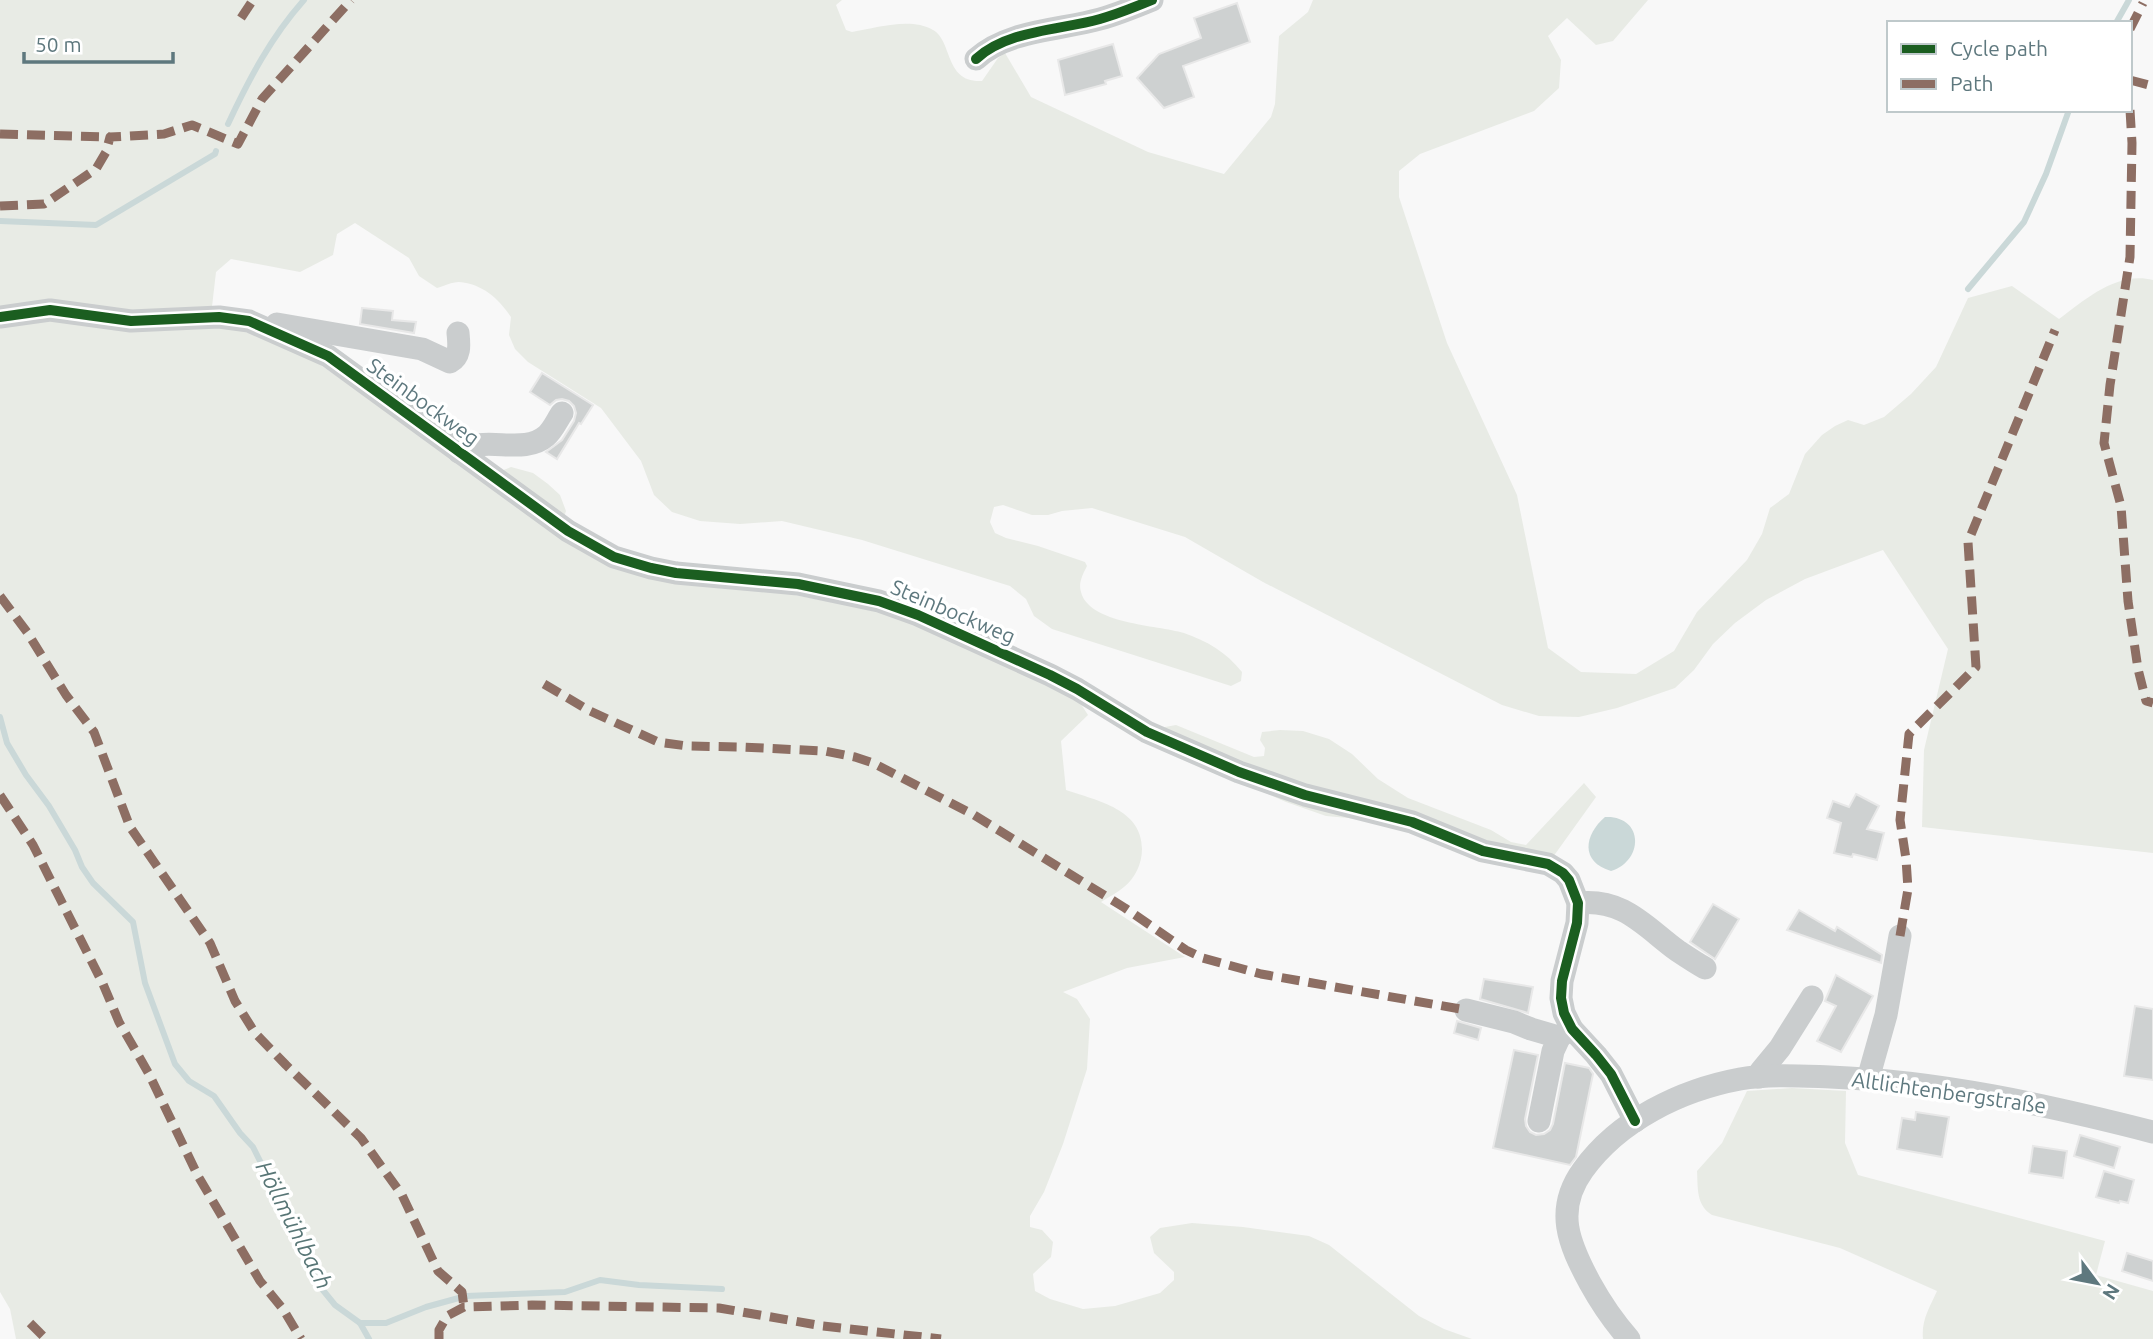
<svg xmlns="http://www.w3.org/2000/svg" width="2153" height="1339" viewBox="0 0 2153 1339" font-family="Ubuntu,sans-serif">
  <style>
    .green { fill: #e8ebe5 }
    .water { fill: #cad8d8 }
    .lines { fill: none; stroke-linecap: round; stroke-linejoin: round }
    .stream { stroke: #cad8d8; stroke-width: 6 }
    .building { fill: #ced1d1; stroke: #e8e8e8; stroke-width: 2 }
    .minor { stroke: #cacdce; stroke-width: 23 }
    .quiet { stroke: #8d6e63; stroke-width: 9; stroke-dasharray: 18 9; stroke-linecap: butt }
    .cycleway-casing { stroke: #fff; stroke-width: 15 }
    .cycleway { stroke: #1b5e20; stroke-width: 10 }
    .labels { text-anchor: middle; stroke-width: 7; stroke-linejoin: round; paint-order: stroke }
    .street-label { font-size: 21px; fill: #5e787e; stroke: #fff }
    .water-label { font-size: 23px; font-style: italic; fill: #587676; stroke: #fff }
  </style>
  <rect width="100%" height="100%" fill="#f8f8f8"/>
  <g class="green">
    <path d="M0 0H842L836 5 846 30 852 32C877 28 910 17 933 30 953 41 944 83 982 81L998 58 1005 53 1031 97 1148 152 1224 174 1271 117 1275 104 1279 36 1308 12 1313 0H1648L1613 41 1596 45 1567 18 1548 36 1561 60 1559 88 1534 111 1420 154 1399 171V197L1447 343 1517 495 1548 648 1581 672 1636 674 1674 651 1697 612 1747 560 1762 534 1770 508 1789 494 1805 454 1822 435 1835 426 1848 420 1864 425 1884 417 1911 394 1936 367 1968 298 2012 286 2059 319C2086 299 2117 271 2153 280V853L1922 827 1924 750 1948 649 1883 550 1805 579 1766 600 1735 623 1713 644 1694 670 1675 688 1617 708 1579 717 1539 716 1502 705 1263 582 1185 537 1092 508 1062 511 1048 515H1032L1003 505 994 507 990 522 995 533 1006 538 1038 546 1085 562 1087 566C1083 574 1078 583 1081 592 1089 624 1157 625 1184 633 1207 641 1226 652 1242 672L1241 681 1231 686 1052 629 1034 616 1026 599 1010 586 862 540 782 521 740 524 700 521 672 512 654 495 641 461 601 408 528 362 515 349 509 335 511 317C499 299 483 284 459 282 452 282 444 286 437 288L419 276 409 258 355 223 337 234 333 255 300 272 231 259 216 272 210 324 245 330 312 359 483 478 511 467 533 473 548 484 560 495 566 511 558 536 769 590 898 615 1077 698 1088 715 1061 741 1066 790C1098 801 1142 809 1142 849 1142 864 1135 878 1124 887 1117 893 1108 897 1101 902L1185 957 1127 968 1063 992 1077 999 1090 1019 1087 1069 1063 1144 1044 1192 1030 1216V1227L1042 1230 1053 1242 1051 1257 1033 1274 1035 1291 1050 1299 1083 1309 1115 1306 1160 1293 1174 1280V1272L1154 1253 1150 1237 1160 1228 1192 1223 1243 1227 1309 1236 1329 1245 1419 1316 1444 1329 1472 1339H16L10 1309 0 1292Z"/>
    <polygon points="1176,725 1254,757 1264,756 1265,748 1260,740 1262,732 1280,730 1303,731 1329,739 1352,754 1378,779 1408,798 1491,830 1511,842 1526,845 1584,783 1596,797 1553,857 1370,820 1326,816 1286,802 1232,778 1161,734 1165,727"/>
    <path d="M1792 1088 1846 1091 1845 1143 1858 1175 2105 1241 2096 1275 2153 1291V1339H1923C1921 1320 1930 1307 1937 1291L1840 1248 1712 1215C1696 1205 1698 1188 1697 1171L1722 1143 1747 1091Z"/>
  </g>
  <path class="water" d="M1605 817C1643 815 1645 860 1611 871 1580 862 1584 835 1605 817Z"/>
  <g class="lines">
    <g class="stream">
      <polyline points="2116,23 2129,0"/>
      <path d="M228 124C249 79 271 37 304 0"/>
      <polyline points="0,221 96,225 215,154 216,151"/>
      <polyline points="1968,289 2024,222 2046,174 2069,110"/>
      <polyline points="0,717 7,743 26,775 49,806 75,850 82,867 93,883 133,922 145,983 175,1064 189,1081 214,1096 240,1133 253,1147 263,1167 299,1224 305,1253 313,1274 322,1289 335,1305 360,1323 369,1339"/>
      <polyline points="360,1323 386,1323 426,1307 466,1296 565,1292 600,1280 639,1285 722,1289"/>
    </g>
  </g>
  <g class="building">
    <polygon points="1237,3 1250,42 1183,66 1194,97 1164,108 1137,78 1159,54 1201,38 1194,18"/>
    <polygon points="1113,44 1122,76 1105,81 1106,84 1065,95 1058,60"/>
    <polygon points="362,308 393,311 392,320 416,322 414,333 360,324"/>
    <polygon points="542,373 593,405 581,424 579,423 557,459 546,452 562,440 574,421 576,413 574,406 569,401 562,399 556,400 550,405 530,392"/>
    <polygon points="1856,794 1879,806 1867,829 1884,833 1877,860 1853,854 1852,857 1834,853 1841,823 1827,818 1833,801 1849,807"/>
    <polygon points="1713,904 1739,919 1715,959 1690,942"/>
    <polygon points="1799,910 1835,931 1837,927 1882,955 1881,963 1787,930"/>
    <polygon points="1836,975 1873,996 1841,1052 1817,1041 1836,1006 1825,1001"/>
    <polygon points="1484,979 1533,987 1528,1013 1480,999"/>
    <polygon points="2135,1006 2153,1009 2153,1080 2124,1076"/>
    <polygon points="1457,1021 1481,1028 1478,1040 1454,1033"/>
    <polygon points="1514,1050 1538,1055 1525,1119 1526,1126 1530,1132 1536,1135 1544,1134 1550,1130 1553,1124 1565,1063 1589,1068 1593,1074 1576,1157 1570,1165 1493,1148"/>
    <polygon points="1916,1112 1949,1117 1942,1157 1897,1149 1902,1118 1915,1120"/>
    <polygon points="2080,1135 2120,1147 2114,1168 2074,1156"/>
    <polygon points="2033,1146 2067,1151 2063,1178 2029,1173"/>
    <polygon points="2104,1171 2134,1180 2128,1203 2120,1201 2119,1203 2096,1197"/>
    <polygon points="2127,1253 2153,1261 2153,1281 2122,1271"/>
  </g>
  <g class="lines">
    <g class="minor">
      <path d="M976 59C1007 30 1061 30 1100 19 1118 14 1135 7 1152 0"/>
      <polyline points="0,317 50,310 131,321 219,317 249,321 328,356 568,531 614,557 651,568 676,573 798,584 879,601 918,615 1050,675 1077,689 1147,732 1239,772 1305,795 1412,822 1483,851 1548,864 1563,873 1569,880 1578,903 1577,923 1562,981 1561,998 1564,1013 1572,1029 1596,1055 1611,1074 1635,1121"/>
      <path d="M277 324 422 349 450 362C461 356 459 344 458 333"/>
      <path d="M459 452C483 434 523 456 546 436 553 430 557 420 562 413"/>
      <path d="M1578 903C1624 898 1645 927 1678 951 1687 957 1696 963 1705 968"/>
      <polyline points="1466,1010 1514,1022 1531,1029 1555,1036 1560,1036 1572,1029"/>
      <polyline points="1759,1077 1761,1071 1780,1048 1812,997"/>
      <polyline points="1868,1079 1886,1015 1900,936"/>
      <polyline points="1539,1121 1553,1051 1560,1036"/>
      <path d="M1629 1339C1614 1322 1601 1303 1590 1283 1569 1244 1554 1210 1583 1170 1619 1120 1681 1090 1740 1079 1769 1074 1800 1076 1830 1077 1939 1081 2047 1105 2153 1132"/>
    </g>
    <g class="quiet">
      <polyline points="241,18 253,0"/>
      <polyline points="2130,29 2143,3"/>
      <polyline points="2130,80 2153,86"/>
      <polyline points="2130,110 2132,143 2130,257 2110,385 2104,443 2121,506 2128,601 2138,669 2146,701 2153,703"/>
      <polyline points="0,134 110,137"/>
      <polyline points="0,206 44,204 96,169 106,152 110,137 164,134 192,125 238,144 262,99 351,0"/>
      <polyline points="0,596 27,632 66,695 94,732 130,827 210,943 235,1001 255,1033 286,1065 361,1138 402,1195 438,1271 462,1292 464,1307"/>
      <polyline points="544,684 590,711 658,742 687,746 740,747 825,751 855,757 873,763 974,815 1125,908 1186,950 1203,958 1261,974 1466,1010"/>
      <polyline points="0,795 33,845 103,984 119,1022 149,1074 198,1176 260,1281 283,1309 301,1339"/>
      <polyline points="1900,936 1908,889 1906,859 1900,820 1909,734 1976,667 1968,542 2055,330"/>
      <polyline points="30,1323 46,1339"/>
      <polyline points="439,1339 439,1330 447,1316 464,1307 532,1305 719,1308 823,1326 941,1339"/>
    </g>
    <defs>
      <g id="cycleway">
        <path d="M976 59C1007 30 1061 30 1100 19 1118 14 1135 7 1152 0"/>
        <polyline points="0,317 50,310 131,321 219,317 249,321 328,356 568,531 614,557 651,568 676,573 798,584 879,601 918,615 1050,675 1077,689 1147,732 1239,772 1305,795 1412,822 1483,851 1548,864 1563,873 1569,880 1578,903 1577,923 1562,981 1561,998 1564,1013 1572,1029 1596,1055 1611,1074 1635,1121"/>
      </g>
    </defs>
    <use href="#cycleway" class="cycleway-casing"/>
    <use href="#cycleway" class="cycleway"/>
  </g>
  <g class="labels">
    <g class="street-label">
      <text transform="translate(423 402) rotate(36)" y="7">Steinbockweg</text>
      <text transform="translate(953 612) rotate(23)" y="7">Steinbockweg</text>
      <text transform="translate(1949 1093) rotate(8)" y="7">Altlichtenbergstraße</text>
    </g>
    <g class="water-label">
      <text transform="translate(294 1225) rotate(63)" y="8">Höllmühlbach</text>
    </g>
  </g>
  <rect x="1887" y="21" width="245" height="91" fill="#ffffff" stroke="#bfc9cb" stroke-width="2"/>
  <rect x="1901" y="44" width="35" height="10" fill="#1b5e20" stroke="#bfc9cb" stroke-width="2"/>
  <text x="1950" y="56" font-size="21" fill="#5e787e">Cycle path</text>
  <rect x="1901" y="79" width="35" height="10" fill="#8d6e63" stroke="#bfc9cb" stroke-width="2"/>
  <text x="1950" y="91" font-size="21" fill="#5e787e">Path</text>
  <g transform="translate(2097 1283) rotate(122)" stroke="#ffffff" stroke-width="5" paint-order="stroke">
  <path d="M0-5L12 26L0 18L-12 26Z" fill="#5e787e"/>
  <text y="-10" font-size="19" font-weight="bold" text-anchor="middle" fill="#5e787e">N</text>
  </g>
  <path d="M24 52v10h149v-10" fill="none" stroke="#5e787e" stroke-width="3.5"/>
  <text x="35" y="52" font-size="21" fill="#5e787e" stroke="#ffffff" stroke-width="5" paint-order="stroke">50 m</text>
</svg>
